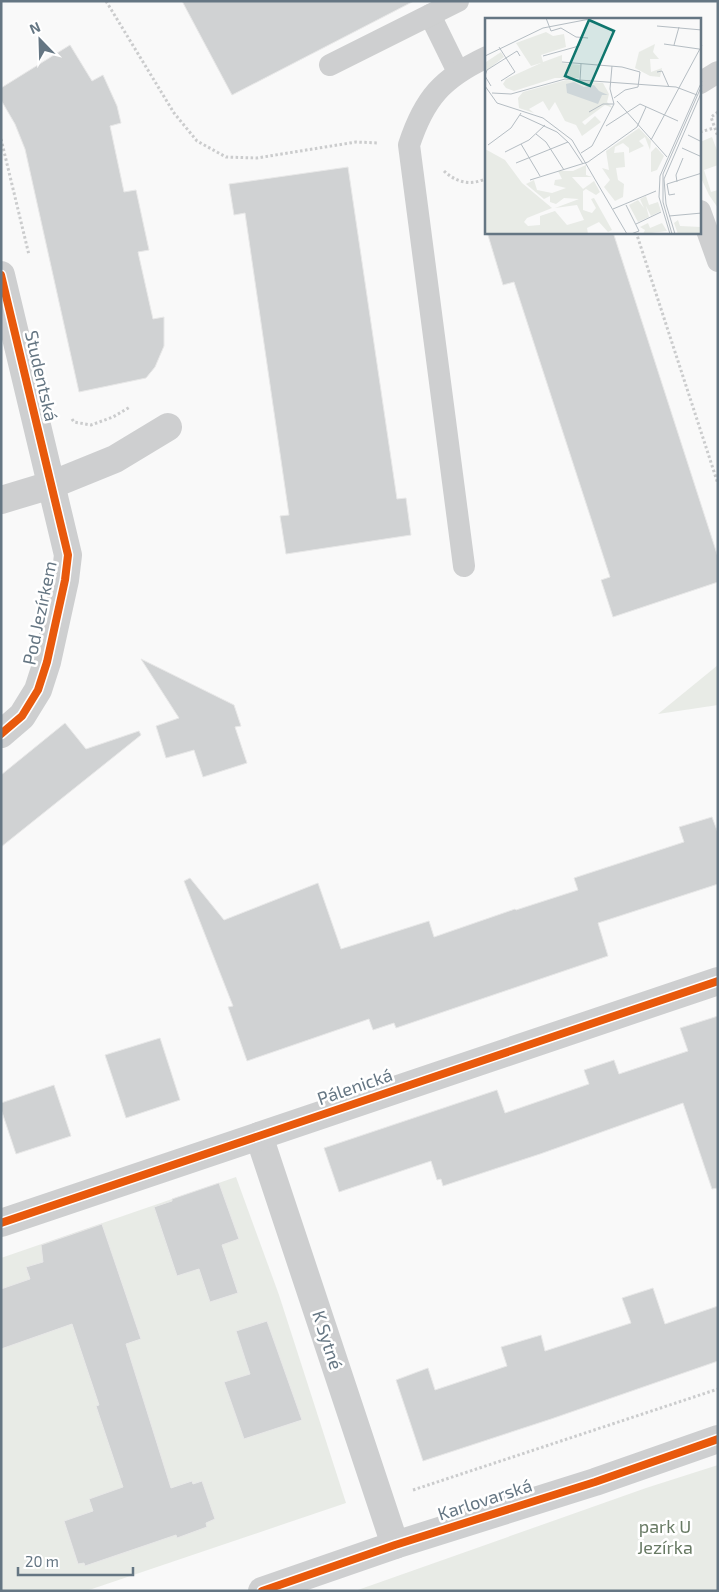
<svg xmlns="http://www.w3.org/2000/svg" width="719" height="1592" viewBox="0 0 719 1592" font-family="'Exo 2',sans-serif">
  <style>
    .green { fill: #e8ebe6 }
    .building { fill: #d0d2d3; stroke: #e8e8e8 }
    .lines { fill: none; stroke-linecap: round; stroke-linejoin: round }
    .path { stroke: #cbcccd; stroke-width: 3; stroke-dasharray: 2.5 2.5; stroke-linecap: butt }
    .service { stroke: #cecfd0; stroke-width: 22 }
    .minor { stroke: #cecfd0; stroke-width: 28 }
    .cycleway-casing { stroke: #fff; stroke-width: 11 }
    .cycleway { stroke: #e8590c; stroke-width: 8 }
    .labels { text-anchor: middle; stroke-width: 5; stroke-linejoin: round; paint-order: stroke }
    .street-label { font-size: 18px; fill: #657683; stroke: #fff }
    .park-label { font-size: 18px; fill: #687a64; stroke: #fff }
    .inset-road { fill: none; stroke: #b5bdc3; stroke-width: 1 }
    .view { fill: #0f766e; fill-opacity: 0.15; stroke: #0f766e; stroke-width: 2.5 }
    .inset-edge { fill: none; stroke: #657683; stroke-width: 2.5 }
  </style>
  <rect width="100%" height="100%" fill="#f9f9f9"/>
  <g class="green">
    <polygon points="712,137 718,153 718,165 704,170 711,192 718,190 718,208 709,195 701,178 700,142"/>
    <polygon points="718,665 718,705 658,714"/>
    <polygon points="236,1177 279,1295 346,1503 86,1591 1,1591 1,1258"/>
    <polygon points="718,1465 718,1591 355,1591 646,1488"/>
  </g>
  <g class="building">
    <polygon points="182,1 414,1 232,95"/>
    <polygon points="70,45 92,81 103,75 117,106 121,123 110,126 124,192 136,190 149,250 138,252 153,319 164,317 164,346 155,367 146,378 79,392 25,149 15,124 1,100 1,88"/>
    <polygon points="348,167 397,499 406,498 411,535 286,554 280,516 289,515 245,213 234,215 229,184"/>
    <polygon points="487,232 613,232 718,557 718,582 613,617 601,580 610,577 514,282 503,285"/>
    <polygon points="141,659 234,705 241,726 235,727 247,763 203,777 194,750 166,758 156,726 179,718"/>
    <polygon points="65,723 86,749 139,731 141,735 1,847 1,775"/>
    <polygon points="712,817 718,833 718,884 598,923 608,956 396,1028 394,1023 373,1030 369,1019 247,1061 228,1007 233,1006 184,881 190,878 224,920 318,883 341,949 429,921 434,937 515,909 516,910 578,890 574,878 684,842 679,827"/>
    <polygon points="718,1016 718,1188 712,1189 683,1103 540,1154 443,1186 441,1179 437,1180 431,1161 339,1192 324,1148 497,1090 505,1113 589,1084 584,1070 614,1060 619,1074 688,1051 680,1028"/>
    <polygon points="160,1038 180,1100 126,1118 105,1055"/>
    <polygon points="54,1085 71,1136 16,1154 1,1109 1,1103"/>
    <polygon points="219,1183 239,1239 222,1245 238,1293 210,1302 199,1269 177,1276 154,1207 172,1201 172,1199"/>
    <polygon points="102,1224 141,1339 126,1344 171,1488 192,1481 193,1484 202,1481 215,1519 206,1523 207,1527 177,1538 176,1535 85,1566 84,1563 78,1564 64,1521 93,1511 89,1499 123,1487 96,1406 99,1405 72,1324 1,1349 1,1289 30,1279 26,1267 43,1262 41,1245"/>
    <polygon points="653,1288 665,1324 718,1306 718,1361 551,1419 423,1461 396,1380 428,1368 435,1390 507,1366 501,1347 541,1335 545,1351 631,1323 622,1298"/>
    <polygon points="267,1321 302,1420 244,1439 224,1382 250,1374 236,1331"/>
  </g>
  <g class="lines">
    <g class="path">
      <polyline points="106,1 174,113 197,141 226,157 257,158 356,142 379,143"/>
      <polyline points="718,112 711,117 718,137"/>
      <polyline points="700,132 714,128"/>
      <polyline points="1,139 29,255"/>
      <path d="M444 171C457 183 471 186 487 178"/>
      <polyline points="636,232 718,484"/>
      <polyline points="72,419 74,422 91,425 113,417 130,407"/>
      <polyline points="413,1490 718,1389"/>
    </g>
    <g class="service">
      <polyline points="430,15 458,72"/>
      <polyline points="330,65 458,1"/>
      <polyline points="700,83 718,72"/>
      <polyline points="700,211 718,261"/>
      <path d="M464 566 409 145C424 99 442 78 487 57"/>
    </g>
    <g class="minor">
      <polyline points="1,275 68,555 65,580 47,662 38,690 22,716 1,734"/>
      <polyline points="1,500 51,485 115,459 168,427"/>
      <polyline points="259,1136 395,1545"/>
      <polyline points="1,1223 718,981"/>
      <polyline points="262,1591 395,1545 595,1482 718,1439"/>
    </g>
    <defs>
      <g id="cycleway">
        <polyline points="1,275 68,555 65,580 47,662 38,690 22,716 1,734"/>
        <polyline points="1,1223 718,981"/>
        <polyline points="262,1591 395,1545 595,1482 718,1439"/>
      </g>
    </defs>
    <use href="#cycleway" class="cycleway-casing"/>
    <use href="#cycleway" class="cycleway"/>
  </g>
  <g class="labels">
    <g class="street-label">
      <text transform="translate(41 376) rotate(77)" y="6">Studentská</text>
      <text transform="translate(40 613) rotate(-78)" y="6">Pod Jezírkem</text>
      <text transform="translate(355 1087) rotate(-19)" y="6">Pálenická</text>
      <text transform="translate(327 1340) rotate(72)" y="6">K Sytné</text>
      <text transform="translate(485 1500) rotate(-18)" y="6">Karlovarská</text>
    </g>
    <g class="park-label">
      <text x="665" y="1533">park U<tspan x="665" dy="21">Jezírka</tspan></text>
    </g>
  </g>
  <g transform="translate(485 18)">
    <rect width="216" height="216" fill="#f9f9f9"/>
    <path d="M61 14 68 18 79 16 81 29 56 37 58 44 77 37V45L95 47 94 60H70L29 73 21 70 18 66 21 61 56 45 46 48 31 25ZM170 26 168 34 174 41H165L166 54 177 50 175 59 165 58 150 50 154 34ZM16 34 19 39 0 54 1 44ZM81 62 118 65 124 76 122 84 128 90 120 87 97 104 100 107 110 98 116 104 97 118 91 107 80 103 70 84 64 93 58 83 44 91 49 95 34 90 33 80 38 74ZM154 110 166 123 165 132 160 119 154 123 159 128 144 135V130L138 125 130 129 129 135 139 134 140 149 131 150 133 162 139 166 138 179 130 183 119 169 125 162 117 150 124 152 121 133ZM171 129 179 138 172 152 166 154V134ZM0 131 20 142 37 165 67 190 42 200 39 204 43 208 55 207V198L70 193 82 207 99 202 92 187 70 190 94 181 79 180 71 186 65 184V178L59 181 41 166 49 162 52 172 67 175 81 170 69 167 70 162 77 161 73 153H88L101 147V157L107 159H87L98 171 109 163 115 174 111 177 101 171 98 173V192L107 195 111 190 106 181 109 180 127 212 123 214 114 204 102 210 103 216H0ZM161 178 164 187 173 184 176 193 166 198 161 188 164 199 153 204 144 187 153 182 159 190 155 181ZM193 202 195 208 216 209V216H193L189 205ZM163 205 165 210 177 205 182 213 158 216 160 212 155 209Z" fill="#e8ebe6"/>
    <path d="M89 64 99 69 109 67 114 73 123 77H117L113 86 82 75 81 66Z" fill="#ced6d9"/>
    <path class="inset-road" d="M61 0 66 13 76 10 91 19 103 20M172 8 217 12M179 26 214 31M189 27 194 9M14 29 30 54 16 63M0 38 58 10 110 0M58 38 94 28 101 8M77 44 137 49 155 54 153 69 140 72 129 80M172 54 177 53 184 69M95 62 96 46M0 68 12 85 58 100 87 122 142 216M6 68 0 58 2 52 32 33 35 38M7 75 26 76 80 61 191 69 212 77M132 83 182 139M104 94 118 86H129L125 71 127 48M35 97 72 114 84 125 98 146M121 108 155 86 193 103M51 116 61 124 79 152M203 117 217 124M166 122 217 27M36 126 55 158M3 127 26 110 36 95M197 130 217 139M20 134 44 122 60 107M96 135 107 128 129 86M31 145 83 124M45 162 103 144 152 109 161 89M192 164 191 157 198 140M190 176 184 177 182 166 217 155M141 187 154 213 146 216M128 191 171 173M184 198 217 195M151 206 176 194M185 216 174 179 175 158 217 63M187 216 178 184V156L217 67M190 216 181 186 179 161 217 73"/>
    <path class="view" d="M104 2 129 13 105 68 80 58Z"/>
    <rect width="216" height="216" class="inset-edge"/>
  </g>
  <rect width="719" height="1592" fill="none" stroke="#657683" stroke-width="5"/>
  <g transform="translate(40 40) rotate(337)" stroke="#ffffff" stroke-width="4" paint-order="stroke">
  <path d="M0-4L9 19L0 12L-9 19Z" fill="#657683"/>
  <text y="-8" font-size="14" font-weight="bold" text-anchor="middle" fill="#657683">N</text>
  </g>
  <path d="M18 1567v8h115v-8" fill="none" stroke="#657683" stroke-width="2.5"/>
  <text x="25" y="1567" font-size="15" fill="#657683" stroke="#ffffff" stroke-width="4" paint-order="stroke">20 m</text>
</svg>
